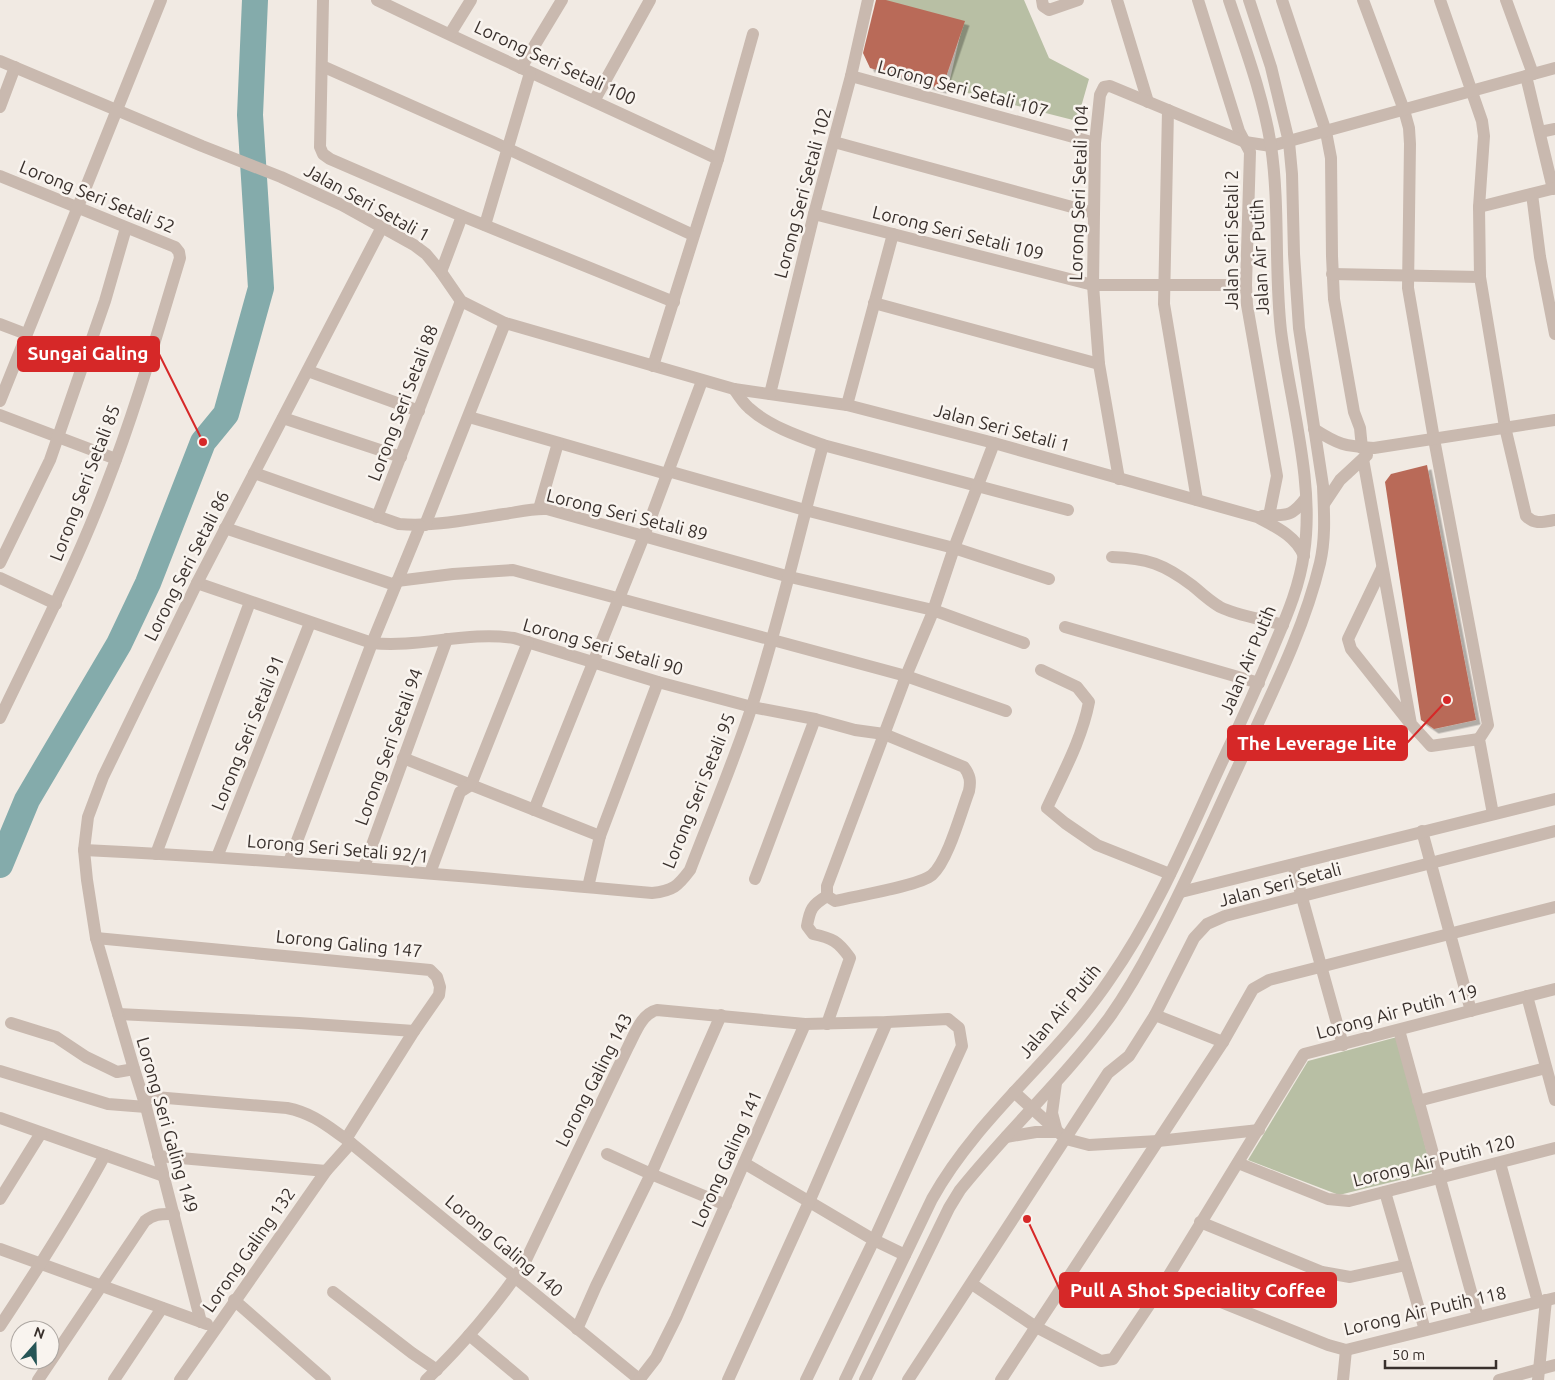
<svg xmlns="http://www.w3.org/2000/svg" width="1555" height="1380" viewBox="0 0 1555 1380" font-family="Ubuntu,sans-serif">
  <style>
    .green { fill: #b8bfa4 }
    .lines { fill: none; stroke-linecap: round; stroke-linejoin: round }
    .river { stroke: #84abab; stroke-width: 26 }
    .building { fill: #b96b59; filter: url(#shadow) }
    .minor { stroke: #c9b9af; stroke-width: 12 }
    .labels { text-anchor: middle; stroke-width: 5; stroke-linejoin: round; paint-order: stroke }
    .street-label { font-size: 18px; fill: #39302c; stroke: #f9f4ef }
    .leader { fill: none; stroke: #d62828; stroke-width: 2 }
    .callout-dot { fill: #d62828; stroke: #f9f4ef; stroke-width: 2 }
    .callout { fill: #d62828; stroke: #d62828; stroke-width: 2 }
    .callout-label { font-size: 19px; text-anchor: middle; font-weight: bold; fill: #fff }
  </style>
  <defs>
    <filter id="shadow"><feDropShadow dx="4.5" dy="4.5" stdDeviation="0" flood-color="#0004"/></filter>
  </defs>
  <rect width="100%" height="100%" fill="#f1eae3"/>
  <g class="green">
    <polygon points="882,0 1024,0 1049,58 1089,79 1077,121 948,88 963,23"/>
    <polygon points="1397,1037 1432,1172 1339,1195 1248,1160 1308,1061"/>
  </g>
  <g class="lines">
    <polyline class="river" points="0,865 27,800 119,644 148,583 203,442 226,414 261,288 250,115 255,0"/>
  </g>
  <g class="building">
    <polygon points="876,0 886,0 965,21 942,89 870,68 863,53"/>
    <polygon points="1427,465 1476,720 1434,729 1421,720 1385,482 1391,474"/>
  </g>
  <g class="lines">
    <g class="minor">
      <polyline points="323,0 320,147 323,154 330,159 462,216 674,302"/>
      <path d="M377 0C490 55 604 105 718 159"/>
      <polyline points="1042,0 1043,6 1049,10 1078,0"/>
      <polyline points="1117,0 1148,102"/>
      <polyline points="1198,0 1239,131 1250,152 1246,285 1247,305 1277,476 1269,516"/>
      <polyline points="1282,0 1326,132 1331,158 1332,256 1334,299 1354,412 1360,428 1362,448"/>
      <polyline points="1363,0 1404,110 1409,128 1410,144 1408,288 1434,439 1488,725 1479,739 1493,814"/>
      <path d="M1440 0 1482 121 1484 136 1479 207 1480 277 1505 427 1526 516C1535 525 1543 522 1555 520"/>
      <polyline points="1506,0 1533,74"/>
      <polyline points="450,34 471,0"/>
      <path d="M0 61 202 146 281 177 342 205 414 245 426 254 441 272 461 301 505 323 734 389 847 405 994 443 1257 517C1276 527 1296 536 1304 556"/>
      <polyline points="322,66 493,142 693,235"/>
      <polyline points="521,68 562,0"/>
      <polyline points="851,76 1095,143"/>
      <polyline points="1526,76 1553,189"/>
      <polyline points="594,101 650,0"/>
      <polyline points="0,107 15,67"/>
      <polyline points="1168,110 1164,304 1197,500"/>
      <polyline points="1540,132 1555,129"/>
      <polyline points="834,142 1094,213"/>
      <path d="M0 176 175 247 179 252 180 258C157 334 135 412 106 486 76 565 37 641 0 718"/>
      <polyline points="1532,194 1540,257 1555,334"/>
      <polyline points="1479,207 1555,188"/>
      <polyline points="814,214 1093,285 1246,285"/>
      <polyline points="485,225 530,73"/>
      <polyline points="441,272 462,216"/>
      <polyline points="1332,274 1480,277"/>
      <polyline points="874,303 1099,364"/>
      <polyline points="0,324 26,334"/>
      <polyline points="653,366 718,159 753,34"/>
      <polyline points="308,371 419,411"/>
      <path d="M734 389C738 395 743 403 749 408 769 426 798 436 823 445L1068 510"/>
      <polyline points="770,394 814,214 851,76 868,0"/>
      <polyline points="0,401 161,0"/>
      <polyline points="847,405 893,234"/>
      <polyline points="0,415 116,459"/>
      <polyline points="469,417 667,474"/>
      <polyline points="283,418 401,457"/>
      <path d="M1314 429C1339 445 1344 446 1374 448L1555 420"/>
      <polyline points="1363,459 1411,724 1431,746 1479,739"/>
      <polyline points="668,471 805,510 954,548 1049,579"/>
      <path d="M254 473 399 524C435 527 469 519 504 514 518 512 533 508 547 509L790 577 933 610 1024 643"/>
      <polyline points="1119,479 1099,364 1093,285 1095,143 1100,95 1104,87 1110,86 1245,142 1271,146 1555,68"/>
      <polyline points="1324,504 1340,480 1367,455"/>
      <polyline points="539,509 558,443"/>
      <path d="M1262 516C1286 514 1290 519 1306 498"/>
      <polyline points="377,517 461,301"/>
      <polyline points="425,525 505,323"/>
      <polyline points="225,528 395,585"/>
      <path d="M1112 557C1147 558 1164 564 1193 586 1201 593 1211 602 1220 607 1238 616 1263 619 1283 625"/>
      <polyline points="0,563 50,460 105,301 126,228"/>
      <polyline points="1382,568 1348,639 1351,649 1409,722"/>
      <polyline points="0,578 56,604"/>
      <polyline points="397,581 453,574 513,570 906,676 1006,711"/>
      <path d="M197 583 372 643C419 648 467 631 514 638L658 682 752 707 815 719 855 730 884 734 964 767C970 775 971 781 969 791 961 812 948 861 932 875 919 886 855 896 835 901L827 896"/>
      <polyline points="1065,627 1259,683"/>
      <path d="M1041 670 1077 687 1089 702C1082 739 1063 773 1047 808L1065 823 1097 845 1170 874"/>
      <polyline points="403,758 600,836"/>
      <polyline points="471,785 528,642"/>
      <polyline points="534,810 644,536 702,381"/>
      <polyline points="1422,831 1471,1011"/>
      <path d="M84 850C274 859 463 876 652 893 673 891 678 886 690 870 711 815 734 761 752 706 780 620 799 532 823 445"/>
      <polyline points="156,854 250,602"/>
      <polyline points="217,857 310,623"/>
      <polyline points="289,862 372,643 420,526"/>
      <polyline points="1293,865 1343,1045"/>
      <polyline points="364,867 447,639"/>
      <polyline points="430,873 460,792 471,785"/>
      <polyline points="755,879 815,719"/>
      <polyline points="588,887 600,836 658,682"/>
      <polyline points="1181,892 1555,799"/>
      <polyline points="827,896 827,886 906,676 932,614 954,548 994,443"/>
      <path d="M827 896C812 905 810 909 807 926L813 934C832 938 838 941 850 958L827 1024"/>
      <polyline points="96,938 430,970 437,977 440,987 439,995 414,1031 346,1139"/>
      <polyline points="1527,996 1555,1100"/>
      <polyline points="118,1014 299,1023 414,1031"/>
      <polyline points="1155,1015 1223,1042"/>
      <polyline points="11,1023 56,1037 86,1057 117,1072 134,1069"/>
      <polyline points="1399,1030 1478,1317"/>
      <polyline points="0,1071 108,1104 146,1107"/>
      <polyline points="1056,1083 1052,1113 1057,1132"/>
      <polyline points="1014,1092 1066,1139 1089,1145 1158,1141 1259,1130"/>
      <path d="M143 1096 287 1108C312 1113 326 1125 346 1139L640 1380"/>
      <polyline points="1418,1101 1546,1068"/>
      <polyline points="0,1118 164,1176"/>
      <polyline points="1006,1137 1036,1132 1057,1132"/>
      <polyline points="607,1154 651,1174 726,1205"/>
      <polyline points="158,1156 326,1171"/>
      <polyline points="744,1163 874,1240 905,1255"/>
      <polyline points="1238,1163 1328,1199 1349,1201 1555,1148"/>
      <polyline points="1500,1163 1538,1302"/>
      <polyline points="1385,1192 1425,1330"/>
      <polyline points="0,1199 41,1133"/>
      <polyline points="1200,1222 1322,1272 1350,1277 1406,1265"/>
      <polyline points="0,1249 207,1324"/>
      <polyline points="1166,1280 1328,1345 1346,1350 1555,1298"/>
      <polyline points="972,1284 1036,1327 1101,1361 1113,1359 1166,1280 1304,1054 1555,989"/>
      <polyline points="333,1292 412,1353 437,1370"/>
      <polyline points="234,1300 325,1380"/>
      <polyline points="201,1322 146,1107 134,1069 96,938 87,880 84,850 88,817 103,777 197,583 382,227"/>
      <path d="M0 1326C37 1270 73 1214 105 1155"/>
      <polyline points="577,1329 596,1286 651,1174 721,1015"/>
      <polyline points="469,1335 523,1380"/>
      <path d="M38 1380 145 1221C155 1213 162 1214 174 1214"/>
      <polyline points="114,1380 162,1308"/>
      <polyline points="180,1380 326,1171 351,1143"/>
      <path d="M426 1380C459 1349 499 1302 524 1264L628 1047C635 1034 641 1014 657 1010L805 1024 887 1022 948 1019 959 1028 962 1046 874 1240 806 1380"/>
      <polyline points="639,1380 656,1358 676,1318 805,1024"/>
      <polyline points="728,1380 809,1202 887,1022"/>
      <path d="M845 1380 932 1199C978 1116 1057 1058 1110 979 1157 912 1188 835 1222 762 1241 722 1259 682 1276 641 1288 613 1300 584 1304 553 1315 483 1290 402 1281 331 1274 269 1280 207 1271 146 1263 95 1245 48 1229 0"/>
      <path d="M865 1380 949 1208 960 1190C1008 1130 1064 1079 1109 1018 1126 994 1141 968 1155 941 1185 885 1210 827 1237 769 1267 702 1303 634 1320 563 1326 537 1324 512 1323 486L1299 328 1294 254 1292 174 1289 142 1271 67 1249 0"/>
      <polyline points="908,1380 1108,1073 1129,1056 1155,1015 1194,938 1207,924 1225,916 1555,831"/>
      <polyline points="1001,1380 1223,1042 1253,989 1269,980 1555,907"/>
      <polyline points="1343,1380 1346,1350"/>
      <polyline points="1499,1380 1555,1365"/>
      <polyline points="1538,1380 1546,1300"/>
    </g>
  </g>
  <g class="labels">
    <g class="street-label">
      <text transform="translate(555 63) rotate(25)" y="6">Lorong Seri Setali 100</text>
      <text transform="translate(963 89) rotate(15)" y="6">Lorong Seri Setali 107</text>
      <text transform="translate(803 193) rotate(-75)" y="6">Lorong Seri Setali 102</text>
      <text transform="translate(1079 193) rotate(-88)" y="6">Lorong Seri Setali 104</text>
      <text transform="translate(97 197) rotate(22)" y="6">Lorong Seri Setali 52</text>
      <text transform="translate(367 203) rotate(29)" y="6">Jalan Seri Setali 1</text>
      <text transform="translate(958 233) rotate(14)" y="6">Lorong Seri Setali 109</text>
      <text transform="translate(1232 240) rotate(-90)" y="6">Jalan Seri Setali 2</text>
      <text transform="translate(1260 257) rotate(-93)" y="6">Jalan Air Putih</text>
      <text transform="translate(403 403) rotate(-69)" y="6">Lorong Seri Setali 88</text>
      <text transform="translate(1002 428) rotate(15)" y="6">Jalan Seri Setali 1</text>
      <text transform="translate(85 483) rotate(-69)" y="6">Lorong Seri Setali 85</text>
      <text transform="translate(627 515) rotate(14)" y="6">Lorong Seri Setali 89</text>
      <text transform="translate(187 566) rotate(-63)" y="6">Lorong Seri Setali 86</text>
      <text transform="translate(603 647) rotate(16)" y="6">Lorong Seri Setali 90</text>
      <text transform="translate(1248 660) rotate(-67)" y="6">Jalan Air Putih</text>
      <text transform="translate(248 733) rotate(-68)" y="6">Lorong Seri Setali 91</text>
      <text transform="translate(389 747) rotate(-70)" y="6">Lorong Seri Setali 94</text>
      <text transform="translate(699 791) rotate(-68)" y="6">Lorong Seri Setali 95</text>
      <text transform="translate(338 849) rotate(5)" y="6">Lorong Seri Setali 92/1</text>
      <text transform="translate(1280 885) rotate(-15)" y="6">Jalan Seri Setali</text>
      <text transform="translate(349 944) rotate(6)" y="6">Lorong Galing 147</text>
      <text transform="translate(1060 1011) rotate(-50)" y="6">Jalan Air Putih</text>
      <text transform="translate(1397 1012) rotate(-15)" y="6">Lorong Air Putih 119</text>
      <text transform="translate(594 1080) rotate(-63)" y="6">Lorong Galing 143</text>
      <text transform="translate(167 1125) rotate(74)" y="6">Lorong Seri Galing 149</text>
      <text transform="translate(727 1159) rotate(-66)" y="6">Lorong Galing 141</text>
      <text transform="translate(1434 1161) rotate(-14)" y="6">Lorong Air Putih 120</text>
      <text transform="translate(504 1246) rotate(40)" y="6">Lorong Galing 140</text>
      <text transform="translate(249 1250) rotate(-55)" y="6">Lorong Galing 132</text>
      <text transform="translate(1425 1311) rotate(-13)" y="6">Lorong Air Putih 118</text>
    </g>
  </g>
  <path class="leader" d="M203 442L159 354M1447 700L1407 743M1027 1219L1060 1290"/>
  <g class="callout-dot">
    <circle cx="203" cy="442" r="5"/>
    <circle cx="1447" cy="700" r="5"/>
    <circle cx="1027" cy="1219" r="5"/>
  </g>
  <g class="callout">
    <rect x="18" y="337" width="141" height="34" rx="5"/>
    <rect x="1228" y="726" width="179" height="34" rx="5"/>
    <rect x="1060" y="1273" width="276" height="34" rx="5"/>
  </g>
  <g class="callout-label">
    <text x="88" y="360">Sungai Galing</text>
    <text x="1317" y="750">The Leverage Lite</text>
    <text x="1198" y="1297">Pull A Shot Speciality Coffee</text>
  </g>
  <g transform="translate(35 1345) rotate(20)"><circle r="24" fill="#f9f4ef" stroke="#aca6a1"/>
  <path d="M0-4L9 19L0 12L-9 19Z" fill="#265556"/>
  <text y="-8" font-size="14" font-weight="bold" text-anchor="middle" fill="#39302c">N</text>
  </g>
  <path d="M1385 1360v8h111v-8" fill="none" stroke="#39302c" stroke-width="2.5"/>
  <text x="1392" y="1360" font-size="15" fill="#39302c" stroke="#f9f4ef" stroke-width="4" paint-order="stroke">50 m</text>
</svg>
